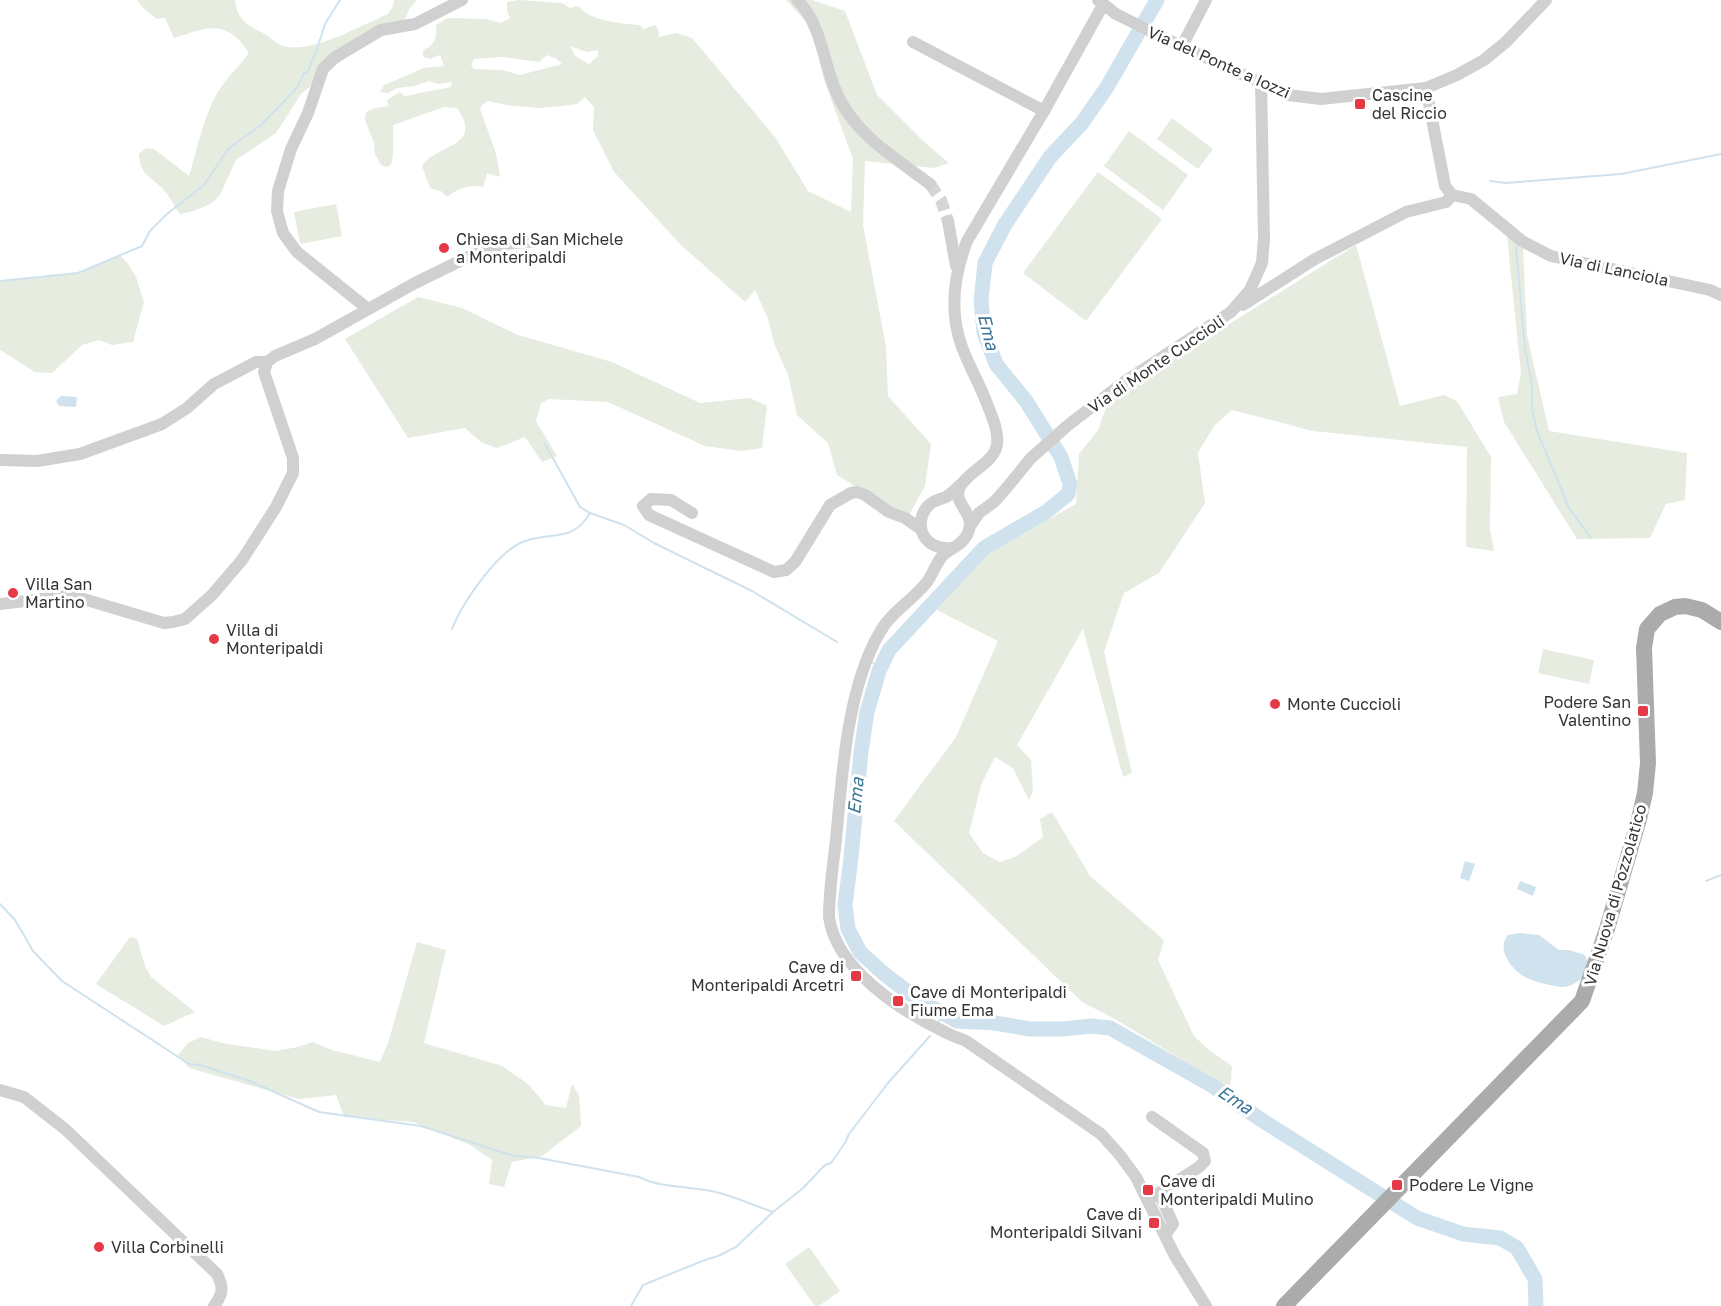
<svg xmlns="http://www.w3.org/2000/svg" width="1721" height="1306" viewBox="0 0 1721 1306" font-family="'Golos Text',sans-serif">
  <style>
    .green { fill: #e6ecdf; fill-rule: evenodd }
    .water { fill: #cfe2ee }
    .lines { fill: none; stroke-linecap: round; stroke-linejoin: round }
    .stream { stroke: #cfe2ee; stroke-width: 2 }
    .river { stroke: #cfe2ee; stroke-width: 15 }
    .minor-tunnel { stroke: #d6d6d6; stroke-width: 12; stroke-dasharray: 12 6; stroke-linecap: butt }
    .minor { stroke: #d0d0d0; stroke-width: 12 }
    .major { stroke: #ababab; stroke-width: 16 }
    .poi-dot { fill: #e63946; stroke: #fff; stroke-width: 2 }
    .labels { text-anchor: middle; stroke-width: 6; stroke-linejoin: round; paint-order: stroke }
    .street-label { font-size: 16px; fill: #333; stroke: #fff }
    .poi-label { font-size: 16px; fill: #333; stroke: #fff; text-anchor: start }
    .water-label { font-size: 18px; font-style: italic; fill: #3f7597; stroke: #fff }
  </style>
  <rect width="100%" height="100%" fill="#fff"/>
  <g class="green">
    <path d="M137 0H235C237 19 246 25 263 33 270 37 279 46 287 47 318 51 359 26 388 14L393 6 394 0H417L410 8 405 19 392 32 376 38 348 55 301 94 276 133 236 160 220 195 210 204 194 211 180 214C174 206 170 196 163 189 150 175 140 176 139 154L146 148 154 149 189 176C197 150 202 123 214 99 223 81 238 68 249 53 226 18 208 27 174 38L165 18 157 19 145 10Z"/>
    <path d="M519 0 562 3 570 8 578 6C592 22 619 23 640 25L643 29 656 25 659 32 658 37 676 33 692 38 775 137 808 191 851 212 853 159 824 80 812 28 786 0H812L845 11 877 95 923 141 949 163 934 168 865 161 863 225 886 347 888 396 931 444 925 486 908 517C882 513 860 487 837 475L828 443 797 415 788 375 774 343 768 319 755 290 745 302 681 245 614 172 593 130 594 107 585 97 577 104 562 106 539 108 506 105 488 101 483 104 480 109 496 153 500 177 487 173 483 187C468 184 459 188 447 197L441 191 430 188 422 166C435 144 485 148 457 108L444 107 393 125V156L391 165 387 167 381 165 375 154 374 143 365 120 366 112 372 109 388 106 387 100 400 92 405 96 451 87 452 82 438 84 429 81 415 86 397 88 388 93 380 92 384 85 424 68 444 66 440 55 430 59 423 57V50C435 45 437 38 436 25L448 18 487 19 500 23 510 18 507 11V2ZM570 46 587 52 598 50V56L589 64 575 56ZM547 55 557 59 562 64 520 75 502 70 474 69 471 65 474 59 502 57 539 62Z"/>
    <polygon points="1172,118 1213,149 1198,169 1157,139"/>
    <polygon points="1129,131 1188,175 1163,210 1104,166"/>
    <polygon points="1098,172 1162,219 1086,321 1023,273"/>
    <polygon points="336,204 342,236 300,244 294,212"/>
    <polygon points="1507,236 1523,248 1527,335 1549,431 1687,453 1685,500 1666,504 1650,538 1577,539 1504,422 1498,397 1517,394 1521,374"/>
    <polygon points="1356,245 1400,406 1444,395 1457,401 1491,457 1490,530 1494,551 1466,547 1467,447 1313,431 1232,410 1214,426 1198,453 1205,503 1159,573 1124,593 1104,652 1132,773 1123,777 1083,629 1017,745 1031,760 1033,791 1029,800 1013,768 995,757 981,785 969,833 983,853 1000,862 1017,856 1043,837 1040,819 1052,812 1090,876 1164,940 1158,960 1194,1036 1209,1050 1232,1066 1230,1089 1115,1019 1082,1002 894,821 956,737 998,641 937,610 978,559 1076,504 1079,454 1098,430 1109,399"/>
    <polygon points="120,255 129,265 136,277 144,302 133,342 112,345 99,340 82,345 52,373 35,372 0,350 0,281 78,273"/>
    <polygon points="418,297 462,308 518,335 612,362 700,403 750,398 767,406 762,448 741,451 705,446 608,402 549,399 541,403 536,421 557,456 542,462 525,437 497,448 482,443 465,428 408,438 345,339"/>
    <polygon points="1543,649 1594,660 1589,684 1538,673"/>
    <polygon points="130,937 137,939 145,966 151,977 195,1012 164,1026 96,984"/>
    <polygon points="417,942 446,950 424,1043 502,1066 528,1084 546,1105 566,1108 572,1084 579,1095 581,1126 542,1156 512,1162 504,1187 489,1184 492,1160 470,1145 413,1122 344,1117 336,1095 299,1099 189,1068 178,1055 188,1043 201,1037 222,1043 275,1051 298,1047 313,1042 332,1050 380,1062 388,1043"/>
    <polygon points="809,1247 840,1291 819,1306 815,1306 785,1264"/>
  </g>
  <g class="water">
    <polygon points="61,396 77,397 76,407 59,406 56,401"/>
    <polygon points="1465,861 1475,864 1469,881 1460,878"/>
    <polygon points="1520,881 1536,887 1533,896 1517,889"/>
    <path d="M1520 933 1539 935 1559 950H1569L1585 955 1587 961 1585 975C1579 981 1570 988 1561 987 1552 986 1532 981 1525 977 1511 969 1496 949 1508 935Z"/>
  </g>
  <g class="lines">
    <g class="stream">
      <polyline points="1490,181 1506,183 1621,174 1721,154"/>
      <polyline points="1516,247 1525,348 1532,385 1532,410 1537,431 1569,508 1591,538"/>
      <polyline points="0,281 78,273 142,246 150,231 167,214 204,185 228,149 261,125 297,88 304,73 308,71 317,49 325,24 340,0"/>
      <polyline points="545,444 580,507 590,513 624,525 654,543 752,591 837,642"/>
      <path d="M452 629C462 603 498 550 525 541 554 531 572 543 590 513"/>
      <polyline points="873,663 881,667"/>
      <polyline points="1706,881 1721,875"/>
      <path d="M0 904 15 920 33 951 62 981 189 1064 200 1065 250 1081 319 1112 421 1126 514 1156 539 1158 639 1177C660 1188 687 1186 711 1191 732 1195 752 1205 773 1212"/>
      <polyline points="939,1022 943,1012"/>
      <polyline points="1396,1205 1401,1200"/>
      <polyline points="631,1306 643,1285 705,1260 718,1256 736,1247 773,1212 802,1189 825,1165 831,1163 845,1143 849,1134 888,1083 930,1036"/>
    </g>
    <polyline class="river" points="1157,0 1107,87 1082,123 1050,157 1004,226 985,263 981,301 984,332 996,364 1026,401 1061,457 1070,484 1068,494 1046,512 984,548 889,650 879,671 867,712 861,752 851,858 845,905 848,929 860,952 883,973 917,999 957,1021 995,1023 1030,1029 1063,1029 1091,1026 1110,1028 1211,1085 1263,1121 1417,1218 1463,1234 1500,1238 1517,1248 1535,1279 1536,1306"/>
    <polyline class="minor-tunnel" points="930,184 941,200 948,221"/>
    <g class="minor">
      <path d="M797 0C824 26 823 69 840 100 860 138 897 159 930 184"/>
      <polyline points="1098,0 1116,14 1168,40 1261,83 1288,95 1321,99 1426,88 1457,75 1484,60 1506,42 1546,0"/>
      <path d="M1103 5 1044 111 967 241C954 275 949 312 962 347 969 366 979 383 986 401 991 415 999 430 997 445 994 462 970 471 961 485 949 504 979 512 967 535 962 545 951 548 943 555 936 563 933 574 927 582 913 600 891 612 880 632 847 688 842 775 836 840 833 865 829 891 829 917 836 969 901 1011 945 1032 952 1036 959 1038 966 1041L1101 1134 1119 1154 1136 1177 1175 1256 1206 1306"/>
      <polyline points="913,42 1044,111"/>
      <polyline points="1182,46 1206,0"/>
      <polyline points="1426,88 1445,186 1452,195 1471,199 1522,241 1551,256 1710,290 1721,295"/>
      <polyline points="948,221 956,266"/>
      <polyline points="1243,305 1315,259 1406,212 1446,202 1452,195"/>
      <polyline points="368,309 297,252 283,233 277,211 278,191 291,149 308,113 323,69 334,58 381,30 415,24 462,0"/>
      <polyline points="0,460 37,461 80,454 162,424 187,408 214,384 256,362 267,362"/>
      <polyline points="692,513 671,500 651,499 643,506 649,515 774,572 786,570 795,562 830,505 851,493 857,492 865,495 889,512 905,518 921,529"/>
      <polyline points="970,526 979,513 994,502 1004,491 1031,458 1067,426 1124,382 1231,312 1250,290 1262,263 1264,238 1261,83"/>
      <path d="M952 548C942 549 933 547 926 539 917 528 920 510 933 502 937 500 941 499 946 497 951 494 956 489 960 485"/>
      <polyline points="0,604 66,596 80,598 164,623 173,622 185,619 212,595 242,560 276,507 293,473 293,458 264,372 267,362 275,356 315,339 415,283 470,256 488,248 513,243 552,240"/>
      <path d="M0 1090 24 1097 65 1129 217 1274C224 1288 223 1294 214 1306"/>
      <polyline points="1159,1193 1173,1224 1165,1235"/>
      <polyline points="1148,1200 1199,1167 1205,1161 1203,1153 1152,1117"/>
    </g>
    <polyline class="major" points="1284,1306 1582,1001 1607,929 1639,819 1645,793 1648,763 1644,648 1647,629 1660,614 1675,607 1685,606 1702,610 1721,622"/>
  </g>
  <g class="poi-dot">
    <rect x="1354" y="98" width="12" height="12" rx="3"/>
    <circle cx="444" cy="248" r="6"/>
    <circle cx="13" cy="593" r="6"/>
    <circle cx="214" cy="639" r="6"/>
    <circle cx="1275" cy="704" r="6"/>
    <rect x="1637" y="705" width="12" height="12" rx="3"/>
    <rect x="850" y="970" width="12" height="12" rx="3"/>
    <rect x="892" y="995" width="12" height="12" rx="3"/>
    <rect x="1391" y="1179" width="12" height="12" rx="3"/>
    <rect x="1142" y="1184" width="12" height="12" rx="3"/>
    <rect x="1148" y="1217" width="12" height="12" rx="3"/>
    <circle cx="99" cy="1247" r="6"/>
  </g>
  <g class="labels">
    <g class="street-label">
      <text transform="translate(1219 62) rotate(24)" y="6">Via del Ponte a Iozzi</text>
      <text transform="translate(1614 269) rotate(12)" y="6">Via di Lanciola</text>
      <text transform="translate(1156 364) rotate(-34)" y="6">Via di Monte Cuccioli</text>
      <text transform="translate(1615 895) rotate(-74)" y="6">Via Nuova di Pozzolatico</text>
    </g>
    <g class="poi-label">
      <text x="1372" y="101">Cascine<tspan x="1372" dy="18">del Riccio</tspan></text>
      <text x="456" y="245">Chiesa di San Michele<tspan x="456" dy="18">a Monteripaldi</tspan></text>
      <text x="25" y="590">Villa San<tspan x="25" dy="18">Martino</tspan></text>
      <text x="226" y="636">Villa di<tspan x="226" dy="18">Monteripaldi</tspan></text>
      <text x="1631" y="708" text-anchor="end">Podere San<tspan x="1631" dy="18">Valentino</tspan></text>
      <text x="1287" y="710">Monte Cuccioli</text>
      <text x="844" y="973" text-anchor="end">Cave di<tspan x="844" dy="18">Monteripaldi Arcetri</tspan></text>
      <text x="910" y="998">Cave di Monteripaldi<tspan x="910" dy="18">Fiume Ema</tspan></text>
      <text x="1160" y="1187">Cave di<tspan x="1160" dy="18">Monteripaldi Mulino</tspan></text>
      <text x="1409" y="1191">Podere Le Vigne</text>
      <text x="1142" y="1220" text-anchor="end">Cave di<tspan x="1142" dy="18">Monteripaldi Silvani</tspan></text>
      <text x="111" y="1253">Villa Corbinelli</text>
    </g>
    <g class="water-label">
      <text transform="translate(988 332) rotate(76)" y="6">Ema</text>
      <text transform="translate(856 796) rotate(-84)" y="6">Ema</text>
      <text transform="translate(1235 1100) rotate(33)" y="6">Ema</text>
    </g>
  </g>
</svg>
